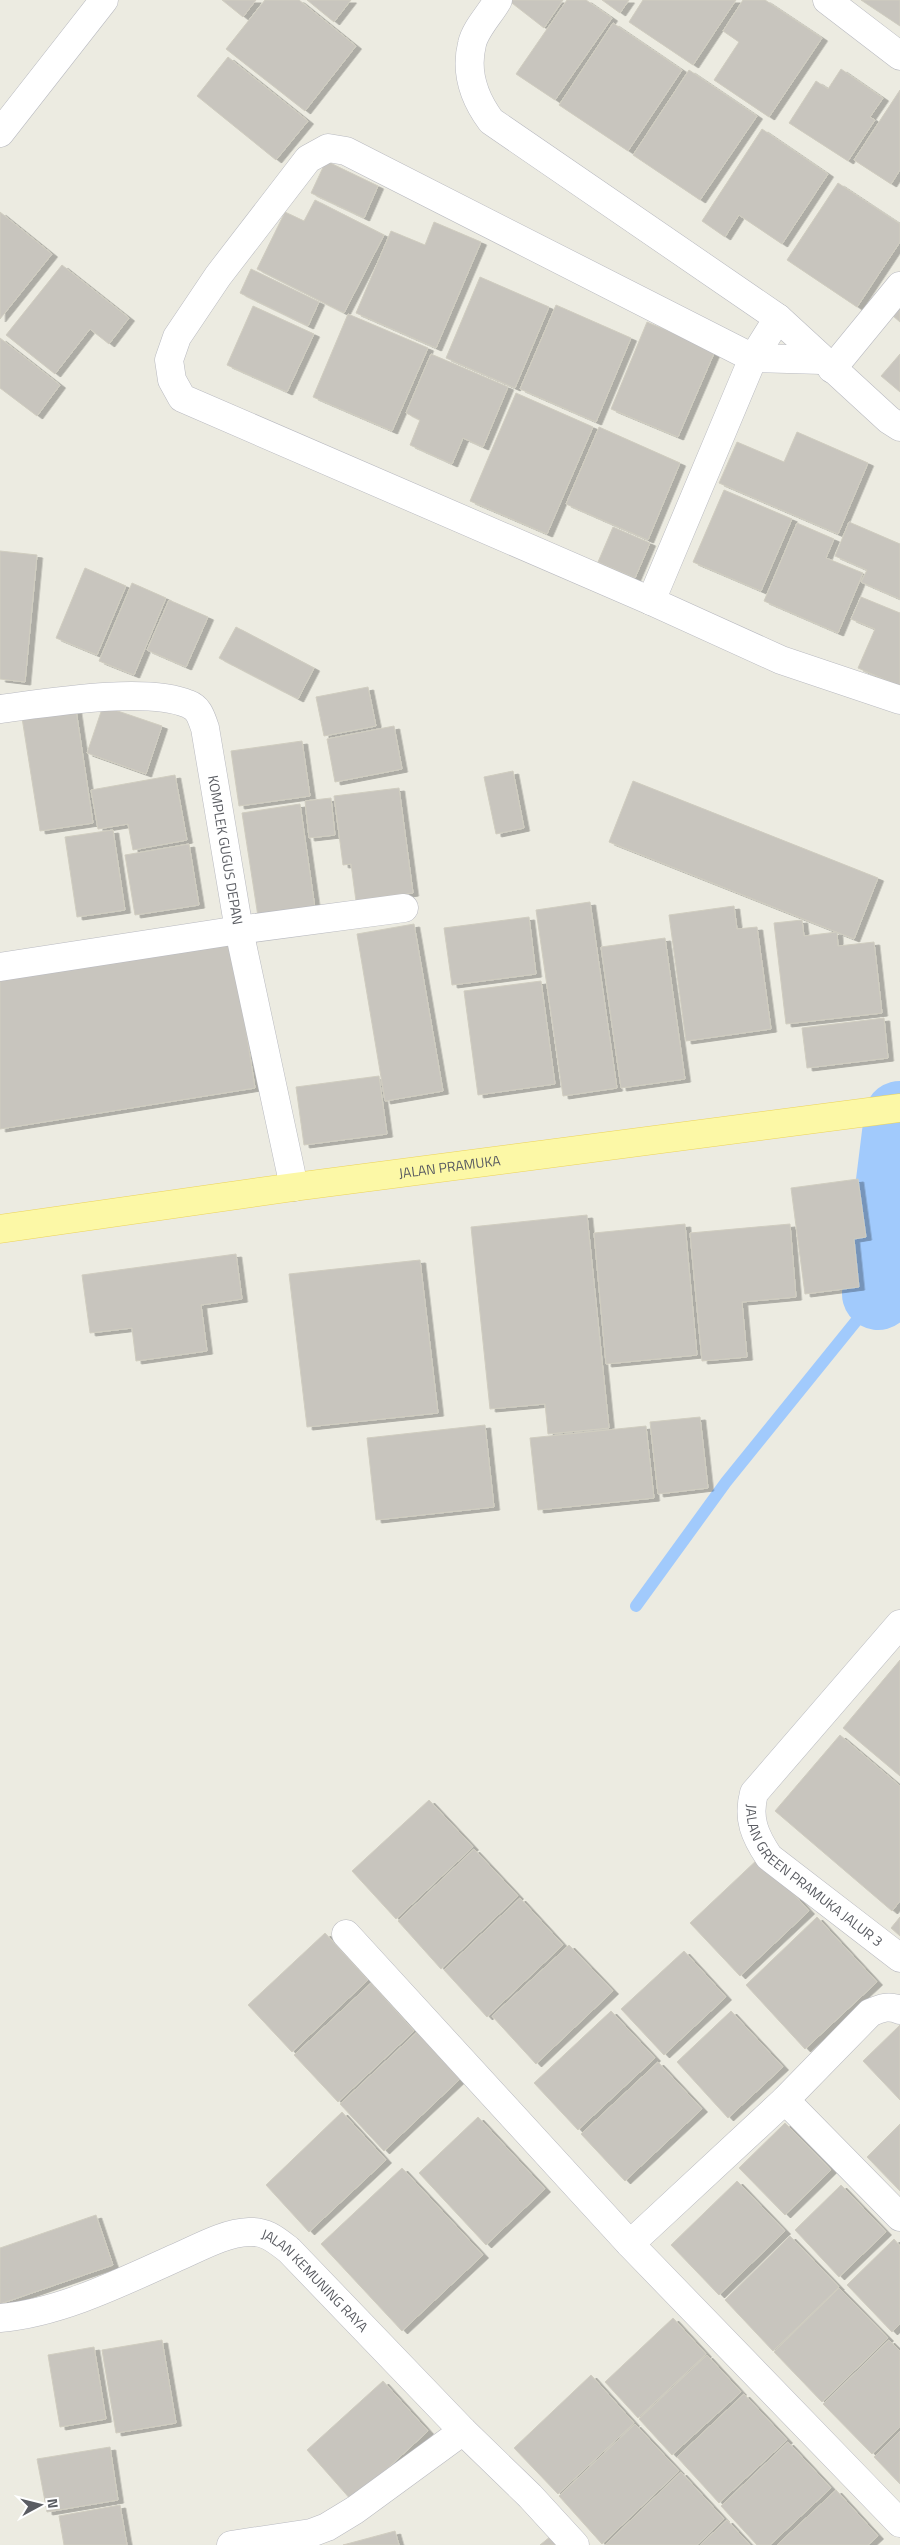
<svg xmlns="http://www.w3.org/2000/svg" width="900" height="2545" viewBox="0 0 900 2545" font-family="'Titillium Web',sans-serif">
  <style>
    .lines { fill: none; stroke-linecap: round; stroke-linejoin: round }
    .stream { stroke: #a1cafc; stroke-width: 12 }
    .river { stroke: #a1cafc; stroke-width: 72 }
    .building { fill: #c8c5be; stroke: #d0cdc0; filter: url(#shadow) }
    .minor-casing { stroke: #b9bac0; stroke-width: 29 }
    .major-casing { stroke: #ecd35a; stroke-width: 29 }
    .minor { stroke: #fff; stroke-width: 28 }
    .major { stroke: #fcf8a6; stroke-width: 28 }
    .labels { text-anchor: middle; stroke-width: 4; stroke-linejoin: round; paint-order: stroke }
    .street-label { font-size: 14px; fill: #5a5c62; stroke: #fff }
  </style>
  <defs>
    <filter id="shadow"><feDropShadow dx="5.5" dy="3" stdDeviation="0" flood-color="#0004"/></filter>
  </defs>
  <rect width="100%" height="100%" fill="#ecebe1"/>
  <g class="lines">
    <polyline class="stream" points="636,1606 726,1482 878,1294"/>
    <polyline class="river" points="878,1294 900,1117"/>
  </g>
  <g class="building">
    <polygon points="222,0 256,0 243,17"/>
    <polygon points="265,0 299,0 356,46 305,111 226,49"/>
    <polygon points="307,0 351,0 334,22"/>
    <polygon points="508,0 563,0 544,28"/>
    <polygon points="567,0 586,0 612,18 555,100 516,74"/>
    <polygon points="602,0 629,0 620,13"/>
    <polygon points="643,0 736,0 693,65 629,22"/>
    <polygon points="743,0 765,0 822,38 769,117 714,80 739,42 723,31"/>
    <polygon points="861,0 900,0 900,26"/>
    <polygon points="613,23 682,70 628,151 559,105"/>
    <polygon points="228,57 308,121 276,160 197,96"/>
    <polygon points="841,69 883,98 870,117 875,120 848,161 789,123 816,81 828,89"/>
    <polygon points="689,70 757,116 700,200 633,155"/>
    <polygon points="900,90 900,170 891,184 854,160"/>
    <polygon points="762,129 828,174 782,244 739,215 725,237 702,221"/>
    <polygon points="326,161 378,186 364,218 311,193"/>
    <polygon points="838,183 900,224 900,242 857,307 787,260"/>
    <polygon points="315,200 384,235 344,313 257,269 285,212 304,221"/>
    <polygon points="0,212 52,254 0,319"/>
    <polygon points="434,222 481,242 436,348 356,313 391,231 425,245"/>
    <polygon points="62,265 129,318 109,344 90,329 55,374 6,335"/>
    <polygon points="251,269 319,302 308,326 240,293"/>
    <polygon points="480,277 549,307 515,388 446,358"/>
    <polygon points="556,305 631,338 596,422 520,389"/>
    <polygon points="253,306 314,334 287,392 227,365"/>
    <polygon points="900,307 900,322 893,316"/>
    <polygon points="348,314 428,348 392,431 313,397"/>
    <polygon points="647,322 715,351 678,437 611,409"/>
    <polygon points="0,338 60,385 37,416 0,388"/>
    <polygon points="431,354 508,387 483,447 463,438 452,464 410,445 420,420 406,413"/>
    <polygon points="900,354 900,392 881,376"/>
    <polygon points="516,393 593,427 547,534 470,501"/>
    <polygon points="599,427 680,463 648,540 566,504"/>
    <polygon points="797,432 868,463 838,534 719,483 737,442 784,462"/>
    <polygon points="724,490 792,519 761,591 693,562"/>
    <polygon points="849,522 900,544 900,599 861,582 867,570 835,556"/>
    <polygon points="797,523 834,539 826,558 863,573 838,633 764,601"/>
    <polygon points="613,527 650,543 635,578 598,562"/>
    <polygon points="0,551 37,555 25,682 0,679"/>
    <polygon points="85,568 126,586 97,655 56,638"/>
    <polygon points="132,583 166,598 134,675 99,661"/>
    <polygon points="861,597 900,613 900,686 858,668 875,629 851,619"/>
    <polygon points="169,600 208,617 186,667 147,650"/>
    <polygon points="236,627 314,668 298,699 219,658"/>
    <polygon points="368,687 376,726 324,736 316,697"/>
    <polygon points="103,706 162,726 146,774 87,753"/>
    <polygon points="76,710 93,823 40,831 22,718"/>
    <polygon points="394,726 402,769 335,782 327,739"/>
    <polygon points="302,741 310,796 239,806 231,751"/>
    <polygon points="513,771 524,828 496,834 484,777"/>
    <polygon points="175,775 187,840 133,850 128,824 98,829 91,790"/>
    <polygon points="633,781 878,878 854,939 609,842"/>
    <polygon points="399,788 413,893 356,901 351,864 343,865 334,796"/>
    <polygon points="331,798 335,835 309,838 305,801"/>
    <polygon points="300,804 316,915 259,923 242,813"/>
    <polygon points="113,830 125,910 77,917 65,837"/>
    <polygon points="189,844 199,905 135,915 125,855"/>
    <polygon points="590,902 617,1088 563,1096 536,910"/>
    <polygon points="734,906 737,929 757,927 771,1029 686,1041 669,915"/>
    <polygon points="529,917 536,974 452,985 444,928"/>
    <polygon points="802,920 804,936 837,932 838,946 874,942 882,1013 786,1024 774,923"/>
    <polygon points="414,924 443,1091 385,1101 357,934"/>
    <polygon points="665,938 685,1079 621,1088 601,947"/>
    <polygon points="232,941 255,1088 0,1129 0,979"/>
    <polygon points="541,981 555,1084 478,1095 464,991"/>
    <polygon points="884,1018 888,1058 807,1068 802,1028"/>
    <polygon points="379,1076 387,1134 304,1145 296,1087"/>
    <polygon points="858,1179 866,1237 854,1239 859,1287 805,1294 791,1188"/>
    <polygon points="587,1215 609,1428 548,1434 545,1404 490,1409 471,1227"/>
    <polygon points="685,1224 697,1355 606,1364 594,1233"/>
    <polygon points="790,1224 796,1297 742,1302 747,1357 702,1361 690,1233"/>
    <polygon points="236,1254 242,1299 201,1305 207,1351 136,1361 132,1328 90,1333 82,1275"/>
    <polygon points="420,1260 438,1413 307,1427 289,1274"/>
    <polygon points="700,1417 708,1488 658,1494 650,1422"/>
    <polygon points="485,1425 494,1507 376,1520 367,1438"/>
    <polygon points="646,1426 654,1498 538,1510 530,1438"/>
    <polygon points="900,1660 900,1776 843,1728"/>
    <polygon points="840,1735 900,1786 900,1901 892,1911 775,1811"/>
    <polygon points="429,1800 473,1847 396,1919 352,1871"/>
    <polygon points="474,1849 518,1896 441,1969 398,1921"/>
    <polygon points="760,1857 809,1911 740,1976 690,1923"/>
    <polygon points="520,1898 563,1945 487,2017 444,1970"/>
    <polygon points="817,1917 877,1982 805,2049 746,1985"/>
    <polygon points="900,1917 900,1936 891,1928"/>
    <polygon points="325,1933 368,1980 292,2052 248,2005"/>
    <polygon points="569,1945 613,1991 536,2064 492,2016"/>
    <polygon points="684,1951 726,1997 664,2055 621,2009"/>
    <polygon points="371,1983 414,2031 338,2102 294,2055"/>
    <polygon points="611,2011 655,2058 578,2130 534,2083"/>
    <polygon points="731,2011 783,2067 728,2118 677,2062"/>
    <polygon points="900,2025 900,2100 863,2061"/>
    <polygon points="417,2032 460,2079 384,2151 340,2104"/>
    <polygon points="658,2062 702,2109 625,2181 581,2134"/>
    <polygon points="342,2112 386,2160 309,2232 266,2185"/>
    <polygon points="478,2117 545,2189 486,2245 419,2173"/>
    <polygon points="785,2123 831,2170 785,2215 739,2168"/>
    <polygon points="900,2124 900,2191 867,2157"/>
    <polygon points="402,2168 483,2255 402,2331 321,2244"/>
    <polygon points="737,2181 785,2231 719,2295 671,2245"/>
    <polygon points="841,2185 886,2232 839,2277 795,2230"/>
    <polygon points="96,2215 113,2265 0,2304 0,2248"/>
    <polygon points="790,2236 839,2287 773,2351 725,2300"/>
    <polygon points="894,2239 900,2246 900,2324 892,2332 847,2285"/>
    <polygon points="839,2288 888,2338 822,2402 774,2352"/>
    <polygon points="673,2318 706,2354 638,2418 605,2382"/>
    <polygon points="162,2340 176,2423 116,2433 102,2350"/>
    <polygon points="889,2340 900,2351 900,2427 872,2454 823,2404"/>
    <polygon points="94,2347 106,2419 60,2427 48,2355"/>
    <polygon points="707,2355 741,2392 672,2455 639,2419"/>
    <polygon points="591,2375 634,2423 558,2494 514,2448"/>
    <polygon points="383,2381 428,2431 352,2501 307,2450"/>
    <polygon points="744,2394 787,2440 719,2503 677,2457"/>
    <polygon points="635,2424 679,2471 602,2544 559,2496"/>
    <polygon points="900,2431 900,2484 874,2457"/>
    <polygon points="788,2442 831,2488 770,2545 757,2545 721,2506"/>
    <polygon points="110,2447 118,2500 47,2512 37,2459"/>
    <polygon points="681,2472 724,2519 697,2545 605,2545"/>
    <polygon points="836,2490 878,2536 868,2545 777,2545"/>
    <polygon points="120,2505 127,2545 64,2545 59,2516"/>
    <polygon points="727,2520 750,2545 700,2545"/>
    <polygon points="395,2531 399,2545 343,2545"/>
    <polygon points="551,2536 559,2545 540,2545"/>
  </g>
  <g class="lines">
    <defs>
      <g id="minor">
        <path d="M498 0C491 13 475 29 472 44 465 72 474 98 491 121L778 318 889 420 900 427"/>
        <polyline points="827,0 900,56"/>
        <polyline points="0,133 104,0"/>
        <polyline points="822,360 753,358 346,151 328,148 308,159 218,276 177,337 169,360 172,380 182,398 651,601 781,660 900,700"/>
        <polyline points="832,369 900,286"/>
        <polyline points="651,601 753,358 778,318"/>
        <path id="s1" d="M0 709C46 703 146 686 188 704 199 708 201 717 205 728L239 930 294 1187"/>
        <polyline points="0,967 239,930 404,908"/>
        <path id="s2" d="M900 1624 754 1793C747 1819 755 1836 769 1857L900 1958"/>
        <polyline points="346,1934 630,2244 900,2523"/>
        <polyline points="785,2100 900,2217"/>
        <path d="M630 2244 785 2100 870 2013C881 2008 889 2005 900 2010"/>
        <path id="s3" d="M0 2318C59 2313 120 2283 173 2259 197 2249 223 2233 249 2232 266 2231 276 2240 289 2250L463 2431 530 2496 575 2545"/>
        <polyline points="231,2545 311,2533 327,2527 355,2510 463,2431"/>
      </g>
      <g id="major">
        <path id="s4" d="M0 1229 294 1187 900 1108"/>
      </g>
    </defs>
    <use href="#minor" class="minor-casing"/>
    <use href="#major" class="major-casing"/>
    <use href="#minor" class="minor"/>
    <use href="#major" class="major"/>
  </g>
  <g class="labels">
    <g class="street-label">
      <text dy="5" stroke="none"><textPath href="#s1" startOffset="344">KOMPLEK GUGUS DEPAN</textPath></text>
      <text dy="5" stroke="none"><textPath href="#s4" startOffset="454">JALAN PRAMUKA</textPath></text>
      <text dy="5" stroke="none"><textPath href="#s2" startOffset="334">JALAN GREEN PRAMUKA JALUR 3</textPath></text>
      <text dy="5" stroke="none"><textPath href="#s3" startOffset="349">JALAN KEMUNING RAYA</textPath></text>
    </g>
  </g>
  <g transform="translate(40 2505) rotate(83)" stroke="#ffffff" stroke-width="4" paint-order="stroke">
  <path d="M0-4L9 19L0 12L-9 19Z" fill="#5a5c62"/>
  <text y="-8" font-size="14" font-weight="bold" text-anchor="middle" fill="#5a5c62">N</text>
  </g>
</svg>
